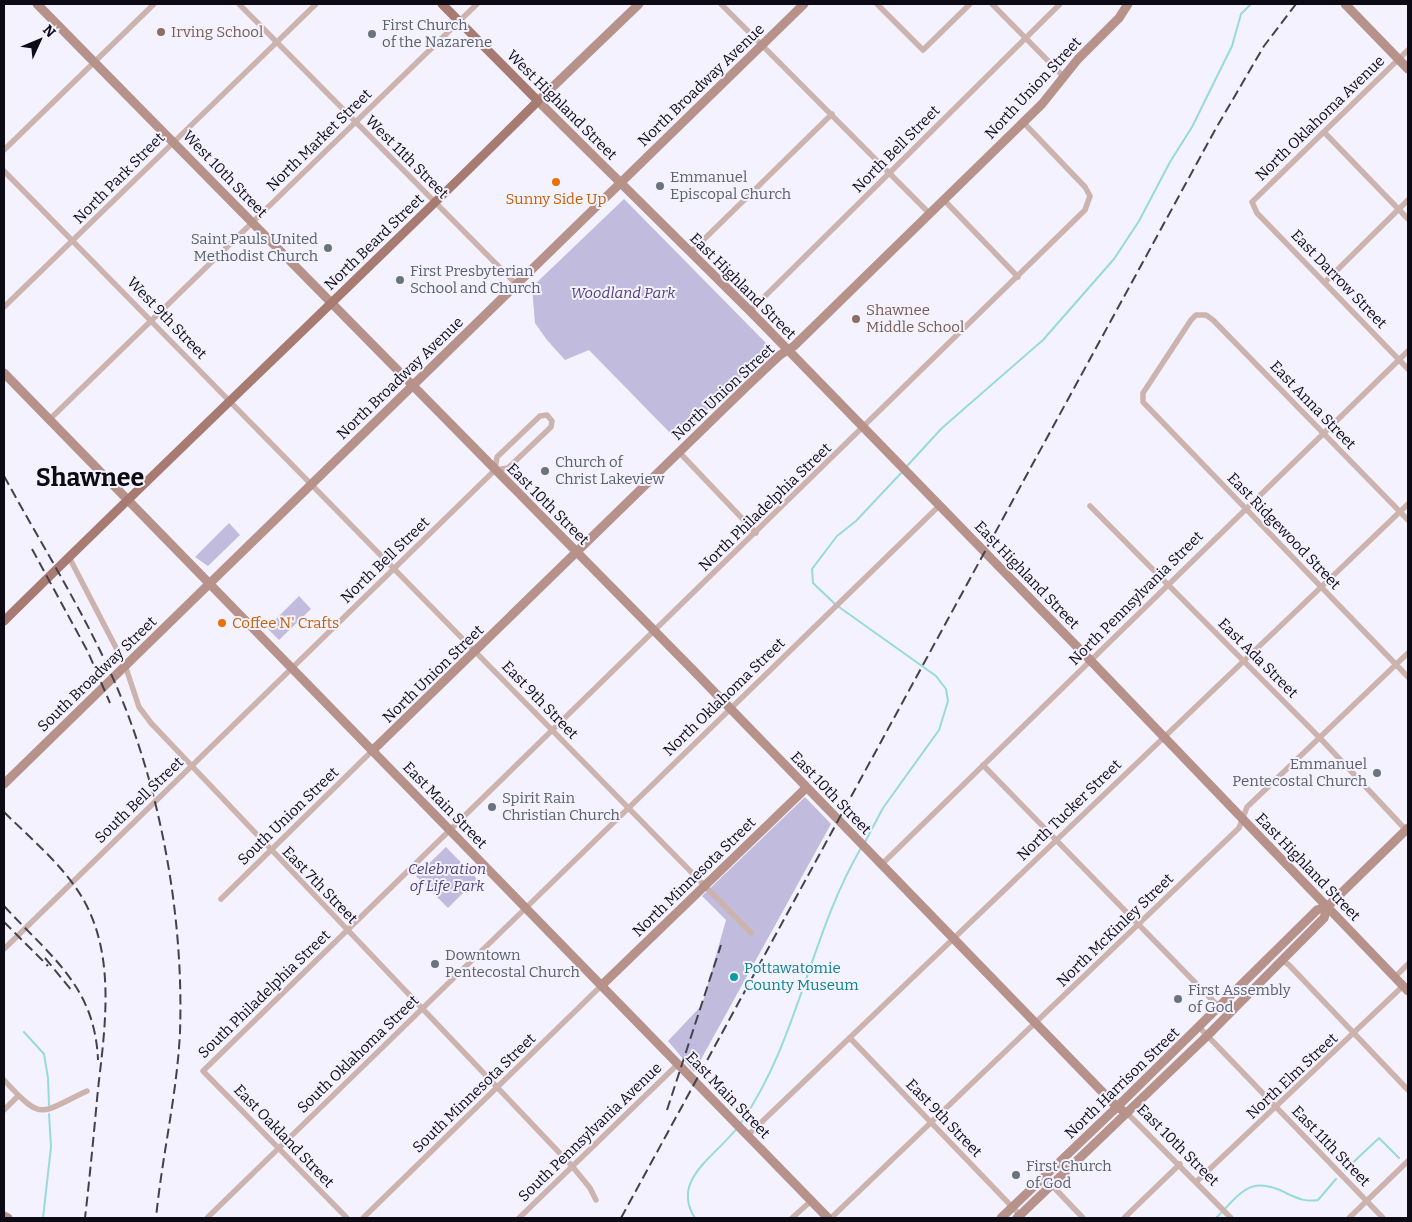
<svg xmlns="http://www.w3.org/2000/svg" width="1412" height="1222" viewBox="0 0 1412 1222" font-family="Bitter,serif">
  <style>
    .green { fill: #c1bbdd }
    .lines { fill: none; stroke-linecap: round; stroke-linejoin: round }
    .stream { stroke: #97dadb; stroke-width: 2 }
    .street { stroke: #ccb3ad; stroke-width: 5.5 }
    .secondary { stroke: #b7928b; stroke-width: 9 }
    .primary { stroke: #a77b72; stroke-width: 9 }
    .rail { stroke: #43414b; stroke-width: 2; stroke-dasharray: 10 5; stroke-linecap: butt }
    .education-dot { fill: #8d6e63; stroke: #f4f2ff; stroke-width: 2 }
    .worship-dot { fill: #6b7280; stroke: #f4f2ff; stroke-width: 2 }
    .food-dot { fill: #e8710a; stroke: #f4f2ff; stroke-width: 2 }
    .culture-dot { fill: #0f9aa8; stroke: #f4f2ff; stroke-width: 2 }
    .labels { text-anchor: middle; stroke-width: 4; stroke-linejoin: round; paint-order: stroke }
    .worship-label { font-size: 15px; fill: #5b616d; stroke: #f4f2ff; text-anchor: start }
    .education-label { font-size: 15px; fill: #785e54; stroke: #f4f2ff; text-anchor: start }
    .street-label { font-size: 15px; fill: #0c0a14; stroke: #f4f2ff }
    .food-label { font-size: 15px; fill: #c56008; stroke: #f4f2ff }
    .park-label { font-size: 15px; font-style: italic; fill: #4e3f7b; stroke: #f4f2ff }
    .culture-label { font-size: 15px; fill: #0d838f; stroke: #f4f2ff; text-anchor: start }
    .town-label { font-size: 25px; font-weight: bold; fill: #0c0a14; stroke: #f4f2ff }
  </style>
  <rect width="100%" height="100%" fill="#f4f2ff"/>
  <g class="green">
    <polygon points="624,199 771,348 677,440 589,350 565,360 547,340 535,323 532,287"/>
    <polygon points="229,523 240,535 208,566 195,557"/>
    <polygon points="299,596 311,609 279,640 267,628"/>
    <polygon points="805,797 831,824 694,1072 668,1041 702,1005 726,920 702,896"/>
    <polygon points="446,847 477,879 448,908 416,876"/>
  </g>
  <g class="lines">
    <g class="stream">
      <polyline points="907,466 942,428 1043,340 1114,259 1139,221 1170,162 1192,127 1232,46 1241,14 1251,4"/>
      <polyline points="835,604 813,583 812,569 837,536 856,521 902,472"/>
      <polyline points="839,607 936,676 946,689 948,701 939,730 883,808 865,842"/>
      <polyline points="24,1032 44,1054 48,1078 49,1105"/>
      <path d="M740 1124C798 1042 810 935 861 848"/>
      <polyline points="1408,1169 1408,1170"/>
      <polyline points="1345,1170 1379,1138 1399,1158"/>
      <polyline points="43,1218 51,1147 49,1114"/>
      <path d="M695 1218C670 1180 716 1156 737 1128"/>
      <path d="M1216 1218C1242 1192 1250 1174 1288 1194 1299 1199 1306 1202 1318 1200L1336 1179"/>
    </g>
    <g class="street">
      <polyline points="239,4 516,284"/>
      <polyline points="721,4 930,214"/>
      <polyline points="877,4 923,50 970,4"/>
      <polyline points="992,4 1064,77"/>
      <polyline points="1408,50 1252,202 1257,213 1408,369"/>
      <polyline points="1324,132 1408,219"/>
      <polyline points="4,150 154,4"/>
      <polyline points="4,171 751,933"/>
      <polyline points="944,200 1018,277"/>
      <polyline points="691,252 832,114"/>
      <polyline points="1325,282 1408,200"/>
      <polyline points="4,307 316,4"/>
      <polyline points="750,311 1060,4"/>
      <polyline points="49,420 477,4"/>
      <polyline points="679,452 756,533"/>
      <polyline points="1090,506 1320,738 1406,830"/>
      <polyline points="1408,520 1213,320 1206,315 1196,315 1191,320 1143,393 1143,402 1408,677"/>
      <polyline points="69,557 125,665 139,707 151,723 572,1166 590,1188 596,1200"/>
      <polyline points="983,765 1219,1007"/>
      <polyline points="882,864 1408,351"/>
      <polyline points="221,899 372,751"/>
      <polyline points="4,949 495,470 508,468 551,427 552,421 547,415 540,416 497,457 495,470"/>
      <polyline points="1282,960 1289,965 1408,1090"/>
      <polyline points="1395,977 1408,964"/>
      <polyline points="1199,1027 1383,1218"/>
      <polyline points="850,1038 1020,1215"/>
      <path d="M4 1080C43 1122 38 1114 87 1091"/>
      <polyline points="4,1110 18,1096"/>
      <polyline points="1127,1113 1231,1218"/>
      <polyline points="748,1135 1408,504"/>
      <polyline points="1044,1177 1083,1218"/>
      <polyline points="1196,1182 1403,986"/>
      <polyline points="207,1218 940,505"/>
      <polyline points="347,1218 203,1071 1085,210 1090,196 1085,187 1023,122"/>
      <polyline points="363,1218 602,985"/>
      <polyline points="519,1218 678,1064"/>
      <polyline points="792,1218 811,1201"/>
      <polyline points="831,1218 1239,828 1247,807 1408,653"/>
      <polyline points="1124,1218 1180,1164"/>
      <polyline points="1349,1218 1408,1161"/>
    </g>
    <g class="secondary">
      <polyline points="37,4 692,669 1117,1107 1127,1113"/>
      <polyline points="639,4 538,101 750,311 1091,661 1408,991"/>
      <polyline points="1345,4 1408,69"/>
      <polyline points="4,373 828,1218"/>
      <polyline points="372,751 746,387 780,355 794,346 1042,104 1078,59 1119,18 1128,4"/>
      <polyline points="4,784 804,4"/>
      <polyline points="602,985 806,788"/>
      <polyline points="4,1216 8,1218"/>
      <polyline points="1001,1218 1117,1107 1317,910 1328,906 1408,828"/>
      <polyline points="1017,1218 1208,1035 1324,918 1328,906"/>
    </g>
    <path class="primary" d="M4 621C181 446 362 276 538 101L442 4"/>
    <g class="rail">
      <path d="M4 476C40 542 81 607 112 676 160 783 184 915 180 1032 177 1095 162 1156 156 1218"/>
      <polyline points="32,549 88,652 110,703"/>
      <path d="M4 812C31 839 64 866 83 899 116 956 105 1028 98 1089 94 1132 90 1175 85 1218"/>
      <path d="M4 906C50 956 95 986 98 1060"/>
      <polyline points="4,922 48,966"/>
      <polyline points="45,958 72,991"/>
      <polyline points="667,1110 721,945"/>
      <polyline points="621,1218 1215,130 1264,46 1296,4"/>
    </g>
  </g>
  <g class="education-dot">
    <circle cx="161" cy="32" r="5"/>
    <circle cx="856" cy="319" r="5"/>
  </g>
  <g class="worship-dot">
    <circle cx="372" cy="34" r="5"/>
    <circle cx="660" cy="186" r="5"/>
    <circle cx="328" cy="248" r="5"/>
    <circle cx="400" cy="280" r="5"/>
    <circle cx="545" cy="471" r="5"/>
    <circle cx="1377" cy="773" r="5"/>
    <circle cx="492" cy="807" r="5"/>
    <circle cx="435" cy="964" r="5"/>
    <circle cx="1178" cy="999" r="5"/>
    <circle cx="1016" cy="1175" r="5"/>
  </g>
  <g class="food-dot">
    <circle cx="556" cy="182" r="5"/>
    <circle cx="222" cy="623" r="5"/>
  </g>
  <circle class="culture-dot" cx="734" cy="977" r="5"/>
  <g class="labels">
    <g class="worship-label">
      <text x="382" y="30">First Church<tspan x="382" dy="17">of the Nazarene</tspan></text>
      <text x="670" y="182">Emmanuel<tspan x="670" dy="17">Episcopal Church</tspan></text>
      <text x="318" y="244" text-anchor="end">Saint Pauls United<tspan x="318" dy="17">Methodist Church</tspan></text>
      <text x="410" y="276">First Presbyterian<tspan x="410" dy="17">School and Church</tspan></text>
      <text x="555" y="467">Church of<tspan x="555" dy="17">Christ Lakeview</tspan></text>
      <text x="1367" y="769" text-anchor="end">Emmanuel<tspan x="1367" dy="17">Pentecostal Church</tspan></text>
      <text x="502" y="803">Spirit Rain<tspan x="502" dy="17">Christian Church</tspan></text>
      <text x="445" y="960">Downtown<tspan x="445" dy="17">Pentecostal Church</tspan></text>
      <text x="1188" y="995">First Assembly<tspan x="1188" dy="17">of God</tspan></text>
      <text x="1026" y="1171">First Church<tspan x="1026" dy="17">of God</tspan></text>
    </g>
    <g class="education-label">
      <text x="171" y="37">Irving School</text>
      <text x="866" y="315">Shawnee<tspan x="866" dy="17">Middle School</tspan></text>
    </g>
    <g class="street-label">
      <text transform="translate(701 85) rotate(-44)" y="5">North Broadway Avenue</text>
      <text transform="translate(1033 88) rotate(-47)" y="5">North Union Street</text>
      <text transform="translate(562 105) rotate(45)" y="5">West Highland Street</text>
      <text transform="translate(1320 118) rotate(-44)" y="5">North Oklahoma Avenue</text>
      <text transform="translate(319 140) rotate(-44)" y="5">North Market Street</text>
      <text transform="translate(896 149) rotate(-45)" y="5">North Bell Street</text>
      <text transform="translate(407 157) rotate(45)" y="5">West 11th Street</text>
      <text transform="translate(225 174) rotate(46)" y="5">West 10th Street</text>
      <text transform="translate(119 178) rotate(-45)" y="5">North Park Street</text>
      <text transform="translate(374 242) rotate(-44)" y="5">North Beard Street</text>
      <text transform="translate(1339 279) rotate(46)" y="5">East Darrow Street</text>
      <text transform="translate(743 286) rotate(45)" y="5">East Highland Street</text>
      <text transform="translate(167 318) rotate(46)" y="5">West 9th Street</text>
      <text transform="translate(400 378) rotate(-44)" y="5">North Broadway Avenue</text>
      <text transform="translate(723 392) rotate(-43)" y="5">North Union Street</text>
      <text transform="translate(1313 405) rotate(46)" y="5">East Anna Street</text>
      <text transform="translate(548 504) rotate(45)" y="5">East 10th Street</text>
      <text transform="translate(765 507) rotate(-44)" y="5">North Philadelphia Street</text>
      <text transform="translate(1284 531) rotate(46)" y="5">East Ridgewood Street</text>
      <text transform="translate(385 560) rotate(-44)" y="5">North Bell Street</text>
      <text transform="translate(1027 575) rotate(46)" y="5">East Highland Street</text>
      <text transform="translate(1136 598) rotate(-45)" y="5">North Pennsylvania Street</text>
      <text transform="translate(1258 658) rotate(45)" y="5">East Ada Street</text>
      <text transform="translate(97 674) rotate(-44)" y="5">South Broadway Street</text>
      <text transform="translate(433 674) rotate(-44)" y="5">North Union Street</text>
      <text transform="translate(724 697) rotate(-44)" y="5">North Oklahoma Street</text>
      <text transform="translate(540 700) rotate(46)" y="5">East 9th Street</text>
      <text transform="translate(831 793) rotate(46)" y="5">East 10th Street</text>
      <text transform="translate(139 800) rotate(-44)" y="5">South Bell Street</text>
      <text transform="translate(445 805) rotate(46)" y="5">East Main Street</text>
      <text transform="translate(1069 810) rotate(-44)" y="5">North Tucker Street</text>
      <text transform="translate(288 816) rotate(-44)" y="5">South Union Street</text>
      <text transform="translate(1308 867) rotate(46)" y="5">East Highland Street</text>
      <text transform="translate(694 877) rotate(-44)" y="5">North Minnesota Street</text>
      <text transform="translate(320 885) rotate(46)" y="5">East 7th Street</text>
      <text transform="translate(1115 930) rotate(-44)" y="5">North McKinley Street</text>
      <text transform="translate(264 994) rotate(-44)" y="5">South Philadelphia Street</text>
      <text transform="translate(358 1054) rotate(-44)" y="5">South Oklahoma Street</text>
      <text transform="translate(1292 1076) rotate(-43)" y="5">North Elm Street</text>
      <text transform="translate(1122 1083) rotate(-44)" y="5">North Harrison Street</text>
      <text transform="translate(474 1093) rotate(-44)" y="5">South Minnesota Street</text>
      <text transform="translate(728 1095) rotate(46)" y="5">East Main Street</text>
      <text transform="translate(944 1118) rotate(46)" y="5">East 9th Street</text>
      <text transform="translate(590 1132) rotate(-44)" y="5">South Pennsylvania Avenue</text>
      <text transform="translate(284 1136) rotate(46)" y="5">East Oakland Street</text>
      <text transform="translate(1178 1145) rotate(45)" y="5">East 10th Street</text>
      <text transform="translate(1331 1146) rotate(46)" y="5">East 11th Street</text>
    </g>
    <g class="food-label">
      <text x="556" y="204">Sunny Side Up</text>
      <text x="232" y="628" text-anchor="start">Coffee N' Crafts</text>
    </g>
    <g class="park-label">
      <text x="623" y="298">Woodland Park</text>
      <text x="447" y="874">Celebration<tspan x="447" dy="17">of Life Park</tspan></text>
    </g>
    <g class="culture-label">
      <text x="744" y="973">Pottawatomie<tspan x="744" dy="17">County Museum</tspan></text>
    </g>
    <g class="town-label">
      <text x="90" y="486">Shawnee</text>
    </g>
  </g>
  <rect width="1412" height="1222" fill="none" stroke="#0c0a14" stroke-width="10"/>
  <g transform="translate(40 40) rotate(46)" stroke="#f4f2ff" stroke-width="4" paint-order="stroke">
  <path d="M0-4L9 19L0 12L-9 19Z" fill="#0c0a14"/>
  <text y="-8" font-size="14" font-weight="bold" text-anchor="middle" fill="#0c0a14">N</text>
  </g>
</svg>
